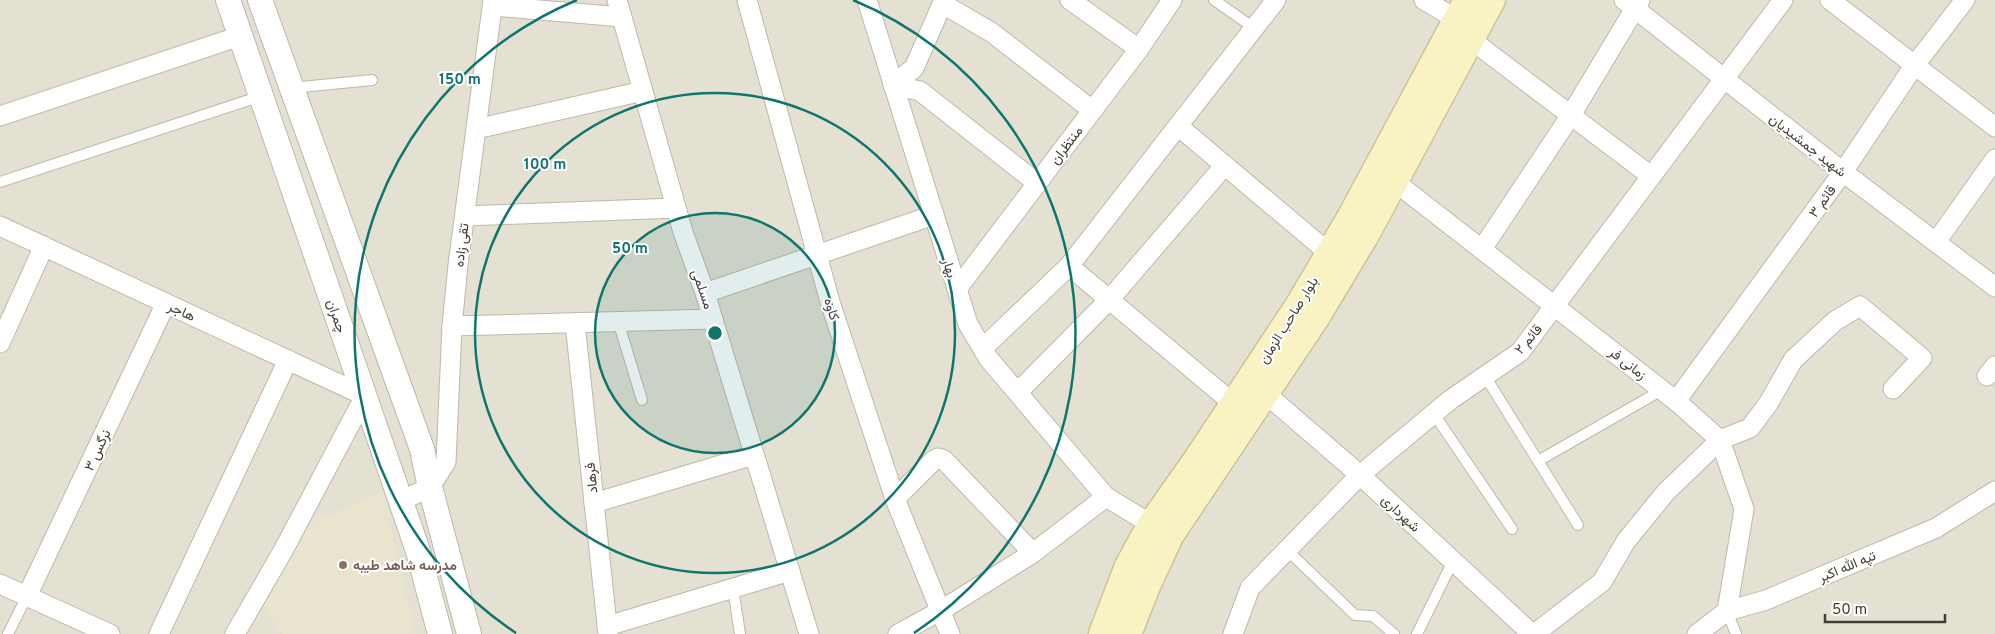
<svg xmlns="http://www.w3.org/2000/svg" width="1995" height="634" viewBox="0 0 1995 634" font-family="Overpass,Vazirmatn,sans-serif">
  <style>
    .residential { fill: #e4e0d2 }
    .education { fill: #e8e4ce }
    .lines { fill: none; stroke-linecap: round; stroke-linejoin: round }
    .service-casing { stroke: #bdb9aa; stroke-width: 12 }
    .minor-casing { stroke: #bdb9aa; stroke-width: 21 }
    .tertiary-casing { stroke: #bdb9aa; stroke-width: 26 }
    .secondary-casing { stroke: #ccc496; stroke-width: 29 }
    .service { stroke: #fff; stroke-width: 10 }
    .minor { stroke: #fff; stroke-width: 19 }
    .tertiary { stroke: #fff; stroke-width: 24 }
    .secondary { stroke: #f9f3c4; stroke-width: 26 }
    .ring { fill: none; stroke: #0f766e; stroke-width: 2.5 }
    .education-dot { fill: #8d6e63; stroke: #fff; stroke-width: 2 }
    .labels { text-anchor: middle; stroke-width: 4; stroke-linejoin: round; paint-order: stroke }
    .street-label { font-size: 14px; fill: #413e34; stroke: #fff }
    .education-label { font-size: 14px; font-weight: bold; fill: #785e54; stroke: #fff; text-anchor: start }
    .centre { fill: #0f766e; stroke: #fff; stroke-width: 2.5 }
    .ring-label { font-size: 15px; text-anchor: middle; font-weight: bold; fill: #0f766e; stroke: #fff; stroke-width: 4; stroke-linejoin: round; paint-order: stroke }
  </style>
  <rect width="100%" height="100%" fill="#f0eee4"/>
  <rect class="residential" x="0" y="0" width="1995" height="634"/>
  <polygon class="education" points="383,490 415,634 282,634 261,606 310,524"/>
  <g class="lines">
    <defs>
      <g id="service">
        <polyline points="1214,0 1254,28"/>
        <polyline points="291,88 372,80"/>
        <polyline points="0,182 261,96"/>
        <polyline points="618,321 642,400"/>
        <polyline points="1485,376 1578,525"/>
        <polyline points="1434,414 1512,529"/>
        <polyline points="1538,461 1662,390"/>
        <polyline points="1287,550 1355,615 1373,616 1394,634"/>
        <polyline points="733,588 740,634"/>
        <polyline points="1727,611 1736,634"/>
        <polyline points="8,634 27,596"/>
        <polyline points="1417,634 1453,561"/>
      </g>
      <g id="minor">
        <polyline points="617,0 683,232 705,293 809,634"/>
        <polyline points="747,0 830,302 895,499 950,634"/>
        <polyline points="867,0 968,324 988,358 1106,497"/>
        <polyline points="1070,0 1139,49"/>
        <polyline points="1424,0 1456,19"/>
        <polyline points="1624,0 1843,172 1995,287"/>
        <polyline points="1830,0 1995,127"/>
        <polyline points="943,4 991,32 1092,110"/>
        <polyline points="493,6 622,17"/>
        <polyline points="1470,39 1651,176"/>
        <polyline points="893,85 920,91 1037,183"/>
        <polyline points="893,85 914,68 944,0"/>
        <polyline points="0,116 240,36"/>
        <polyline points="1178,126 1329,253"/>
        <polyline points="476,129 643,91"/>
        <polyline points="1394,181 1676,401 1720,440 1744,509 1727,611"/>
        <polyline points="465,216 676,208"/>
        <polyline points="0,226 365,396 284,549 235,634"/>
        <polyline points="1936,242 1995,159"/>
        <polyline points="1482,249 1571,115 1640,0"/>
        <polyline points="1069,266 1234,404"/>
        <polyline points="957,289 1139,49 1172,0"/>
        <polyline points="705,293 934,215"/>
        <polyline points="575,323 608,634"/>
        <polyline points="452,326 713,319"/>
        <polyline points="0,343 44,246"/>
        <polyline points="983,348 1069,266 1276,0"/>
        <polyline points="1987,376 1995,366"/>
        <polyline points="1018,392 1109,300 1225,165"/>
        <polyline points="1266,394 1360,475 1532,634"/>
        <polyline points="1676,401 1843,172 1914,66 1965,0"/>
        <polyline points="895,499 933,461 938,458 944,460 1033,553"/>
        <polyline points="401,501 430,487 446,462 452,326 458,265 493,0"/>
        <polyline points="594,503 754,455"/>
        <polyline points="0,584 110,634"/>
        <polyline points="27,596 166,303"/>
        <polyline points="607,626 790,571"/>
        <polyline points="159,634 288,360"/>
        <polyline points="898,634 940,611 1033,553 1106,497 1151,524"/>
        <polyline points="1233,634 1250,588 1360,475 1450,400 1520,352 1783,0"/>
        <polyline points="1534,634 1602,582 1626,541 1666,492 1720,440 1750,428 1768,404 1793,360 1835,321 1860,306 1922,358 1893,389"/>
        <polyline points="1697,634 1727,611 1766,600 1936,528 1995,491"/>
      </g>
      <g id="tertiary">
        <polyline points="228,0 418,551 440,634"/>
        <polyline points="260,0 422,449 430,487 469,634"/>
      </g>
      <g id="secondary">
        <polyline points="1102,634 1128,566 1151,524 1197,459 1298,306 1351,216 1467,0"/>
        <polyline points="1128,634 1147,586 1170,536 1316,318 1367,233 1492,0"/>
      </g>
    </defs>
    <use href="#service" class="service-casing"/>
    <use href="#minor" class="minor-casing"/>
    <use href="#tertiary" class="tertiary-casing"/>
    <use href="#secondary" class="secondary-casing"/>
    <use href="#service" class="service"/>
    <use href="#minor" class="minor"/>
    <use href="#tertiary" class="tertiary"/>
    <use href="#secondary" class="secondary"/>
  </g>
  <circle cx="715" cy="333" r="120" fill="#0f766e" fill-opacity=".12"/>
  <g class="ring">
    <circle cx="715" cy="333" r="120"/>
    <circle cx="715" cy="333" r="240"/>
    <path d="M516 633A360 360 0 0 1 577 0M853 0A360 360 0 0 1 914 633"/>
  </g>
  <circle class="education-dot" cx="343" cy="565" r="5"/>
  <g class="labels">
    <g class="street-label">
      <text transform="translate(1066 145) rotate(-53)" y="5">منتظران</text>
      <text transform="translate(1808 145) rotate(38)" y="5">شهید جمشیدیان</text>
      <text transform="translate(1822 201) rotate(-54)" y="5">قائم ۳</text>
      <text transform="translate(461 245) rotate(-83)" y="5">تقی زاده</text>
      <text transform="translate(950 268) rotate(73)" y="5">بهار</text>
      <text transform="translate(703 289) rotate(71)" y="5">مسلمی</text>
      <text transform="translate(832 309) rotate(73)" y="5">کاوه</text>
      <text transform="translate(182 311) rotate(25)" y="5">هاجر</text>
      <text transform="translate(337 316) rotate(71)" y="5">چمران</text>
      <text transform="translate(1288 320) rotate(-58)" y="5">بلوار صاحب الزمان</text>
      <text transform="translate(1528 339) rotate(-49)" y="5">قائم ۲</text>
      <text transform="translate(1628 363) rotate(38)" y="5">زمانی فر</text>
      <text transform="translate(97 450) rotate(-65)" y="5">نرگس ۳</text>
      <text transform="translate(591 478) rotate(-96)" y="5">فرهاد</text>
      <text transform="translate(1401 513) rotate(43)" y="5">شهرداری</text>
      <text transform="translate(1847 566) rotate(-23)" y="5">تپه الله اکبر</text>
    </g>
    <g class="education-label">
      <text x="353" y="570">مدرسه شاهد طیبه</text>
    </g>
  </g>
  <circle cx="715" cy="333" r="8" class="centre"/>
  <g class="ring-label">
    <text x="460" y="84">150 m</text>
    <text x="545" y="169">100 m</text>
    <text x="630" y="253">50 m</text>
  </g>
  <path d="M1825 614v8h120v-8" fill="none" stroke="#413e34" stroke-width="2.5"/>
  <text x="1832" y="614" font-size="15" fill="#413e34" stroke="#ffffff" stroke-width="4" paint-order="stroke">50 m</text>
</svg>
